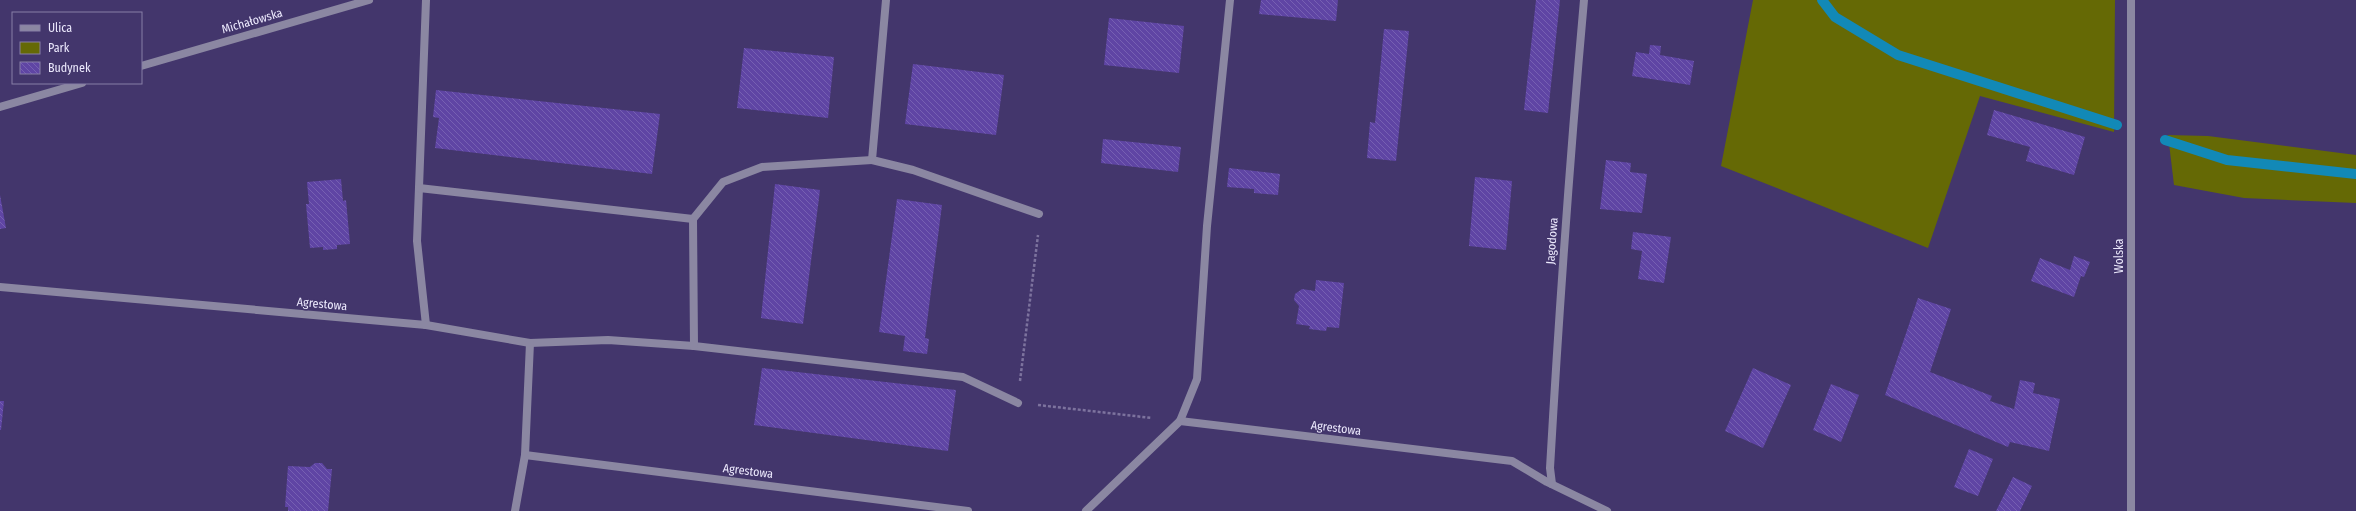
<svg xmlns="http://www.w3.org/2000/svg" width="2356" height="511" viewBox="0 0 2356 511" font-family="'Fira Sans Condensed',sans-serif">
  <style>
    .green { fill: #656905 }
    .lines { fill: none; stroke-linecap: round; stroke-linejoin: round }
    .stream { stroke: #1289b7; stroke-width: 10 }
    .building { fill: url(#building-back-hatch) }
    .path { stroke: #7d739e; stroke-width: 2.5; stroke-dasharray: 3 2; stroke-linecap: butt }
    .service { stroke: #8b87a2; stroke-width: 8 }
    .minor { stroke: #8b87a2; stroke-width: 8 }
    .labels { text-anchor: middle; stroke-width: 3; stroke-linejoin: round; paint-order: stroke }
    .street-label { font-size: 12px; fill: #ece9fd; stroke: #43366c }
  </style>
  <defs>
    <pattern id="building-back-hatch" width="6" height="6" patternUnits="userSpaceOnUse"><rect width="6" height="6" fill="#5f45a4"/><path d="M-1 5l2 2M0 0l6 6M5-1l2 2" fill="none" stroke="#7660b2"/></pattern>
  </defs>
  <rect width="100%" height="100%" fill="#43366c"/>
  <g class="green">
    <polygon points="1753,0 2115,0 2114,132 1980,96 1928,248 1721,166"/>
    <polygon points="2168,135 2208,136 2356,155 2356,203 2244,198 2174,185"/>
  </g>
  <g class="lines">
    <g class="stream">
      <polyline points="1822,0 1835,17 1898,55 2117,125"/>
      <polyline points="2165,140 2227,160 2356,174"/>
    </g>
  </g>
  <g class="building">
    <polygon points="1261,0 1338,0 1336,21 1259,14"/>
    <polygon points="1536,0 1560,0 1548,113 1524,110"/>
    <polygon points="1109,18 1184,26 1179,73 1104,65"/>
    <polygon points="1384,29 1409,31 1396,161 1367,158 1370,122 1375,123"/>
    <polygon points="1650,45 1661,46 1660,55 1694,61 1690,85 1632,76 1636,52 1649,54"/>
    <polygon points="744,48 834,57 828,118 737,108"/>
    <polygon points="913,64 1004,75 996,135 905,124"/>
    <polygon points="436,90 660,114 652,174 435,148 439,118 433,117"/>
    <polygon points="1994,110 2085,137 2074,175 2026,161 2030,147 1987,135"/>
    <polygon points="1103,139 1181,147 1178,172 1101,163"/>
    <polygon points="1606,160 1631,163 1630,172 1647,174 1642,213 1600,209"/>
    <polygon points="1229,168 1280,174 1278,195 1254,193 1254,189 1227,187"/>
    <polygon points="1475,177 1512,181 1506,250 1469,246"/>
    <polygon points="341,179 343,201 346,200 350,244 337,245 337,249 323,250 323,247 310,248 306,204 309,204 307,182"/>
    <polygon points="775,184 820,190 803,324 761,318"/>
    <polygon points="0,195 6,228 0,229"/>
    <polygon points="897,199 942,205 925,338 929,339 927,354 903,351 905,336 879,332"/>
    <polygon points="1633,232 1671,237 1664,283 1638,279 1642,251 1631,249"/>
    <polygon points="2074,256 2090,262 2084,277 2081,276 2074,297 2031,281 2040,258 2070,270"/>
    <polygon points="1316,280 1344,283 1339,328 1327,327 1326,331 1309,329 1310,326 1296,324 1299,306 1294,300 1295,294 1302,289 1315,291"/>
    <polygon points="1918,298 1951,309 1930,372 1992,396 1990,401 2014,409 2020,380 2035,383 2033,393 2060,399 2049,451 2010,442 2008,447 1885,395"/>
    <polygon points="762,368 956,390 948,451 754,425"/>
    <polygon points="1753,368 1791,385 1763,448 1725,431"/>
    <polygon points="1831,384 1859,395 1841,442 1813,430"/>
    <polygon points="0,401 4,401 1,430 0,430"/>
    <polygon points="1969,449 1993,459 1978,496 1954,487"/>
    <polygon points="315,463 322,463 327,469 332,469 328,511 288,511 288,507 285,507 288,466 310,467"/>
    <polygon points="2013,477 2032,486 2020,511 1996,511"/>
  </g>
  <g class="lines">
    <g class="path">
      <polyline points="1020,381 1038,235"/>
      <polyline points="1038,405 1152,418"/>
    </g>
    <polyline class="service" points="1180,421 1197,379 1207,226 1230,0"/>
    <g class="minor">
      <polyline points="426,0 417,241 426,325"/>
      <polyline points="886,0 872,160 913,170 1039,214"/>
      <polyline points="2131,0 2131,511"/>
      <polyline points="141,66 369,0"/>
      <polyline points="0,107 82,83"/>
      <polyline points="419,188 693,219"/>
      <polyline points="0,287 426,325 530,343 608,340 694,346 963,377 1018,403"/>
      <polyline points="694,346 693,219 723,182 762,167 872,160"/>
      <polyline points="525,455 968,511"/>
      <path d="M1552 484 1550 468C1559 312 1570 156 1584 0"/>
      <polyline points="515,511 525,455 530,343"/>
      <polyline points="1086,511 1180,421 1512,461 1547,482 1607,511"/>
    </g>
  </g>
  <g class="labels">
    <g class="street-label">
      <text transform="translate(252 21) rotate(-16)" y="4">Michałowska</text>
      <text transform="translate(1552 241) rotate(-86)" y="4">Jagodowa</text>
      <text transform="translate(2119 256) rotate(-90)" y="4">Wolska</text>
      <text transform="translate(322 304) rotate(5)" y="4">Agrestowa</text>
      <text transform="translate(1336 428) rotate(7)" y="4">Agrestowa</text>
      <text transform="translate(748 471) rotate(7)" y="4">Agrestowa</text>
    </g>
  </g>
  <rect x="12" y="12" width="130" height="72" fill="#43366c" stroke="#877ea6"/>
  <rect x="20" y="25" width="20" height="6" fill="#8b87a2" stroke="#877ea6"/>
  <text x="48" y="32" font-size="12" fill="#ece9fd">Ulica</text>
  <rect x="20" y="42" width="20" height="12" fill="#656905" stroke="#877ea6"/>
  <text x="48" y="52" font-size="12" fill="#ece9fd">Park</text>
  <rect x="20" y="62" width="20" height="12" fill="url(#building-back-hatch)" stroke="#877ea6"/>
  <text x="48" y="72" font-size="12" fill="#ece9fd">Budynek</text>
</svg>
